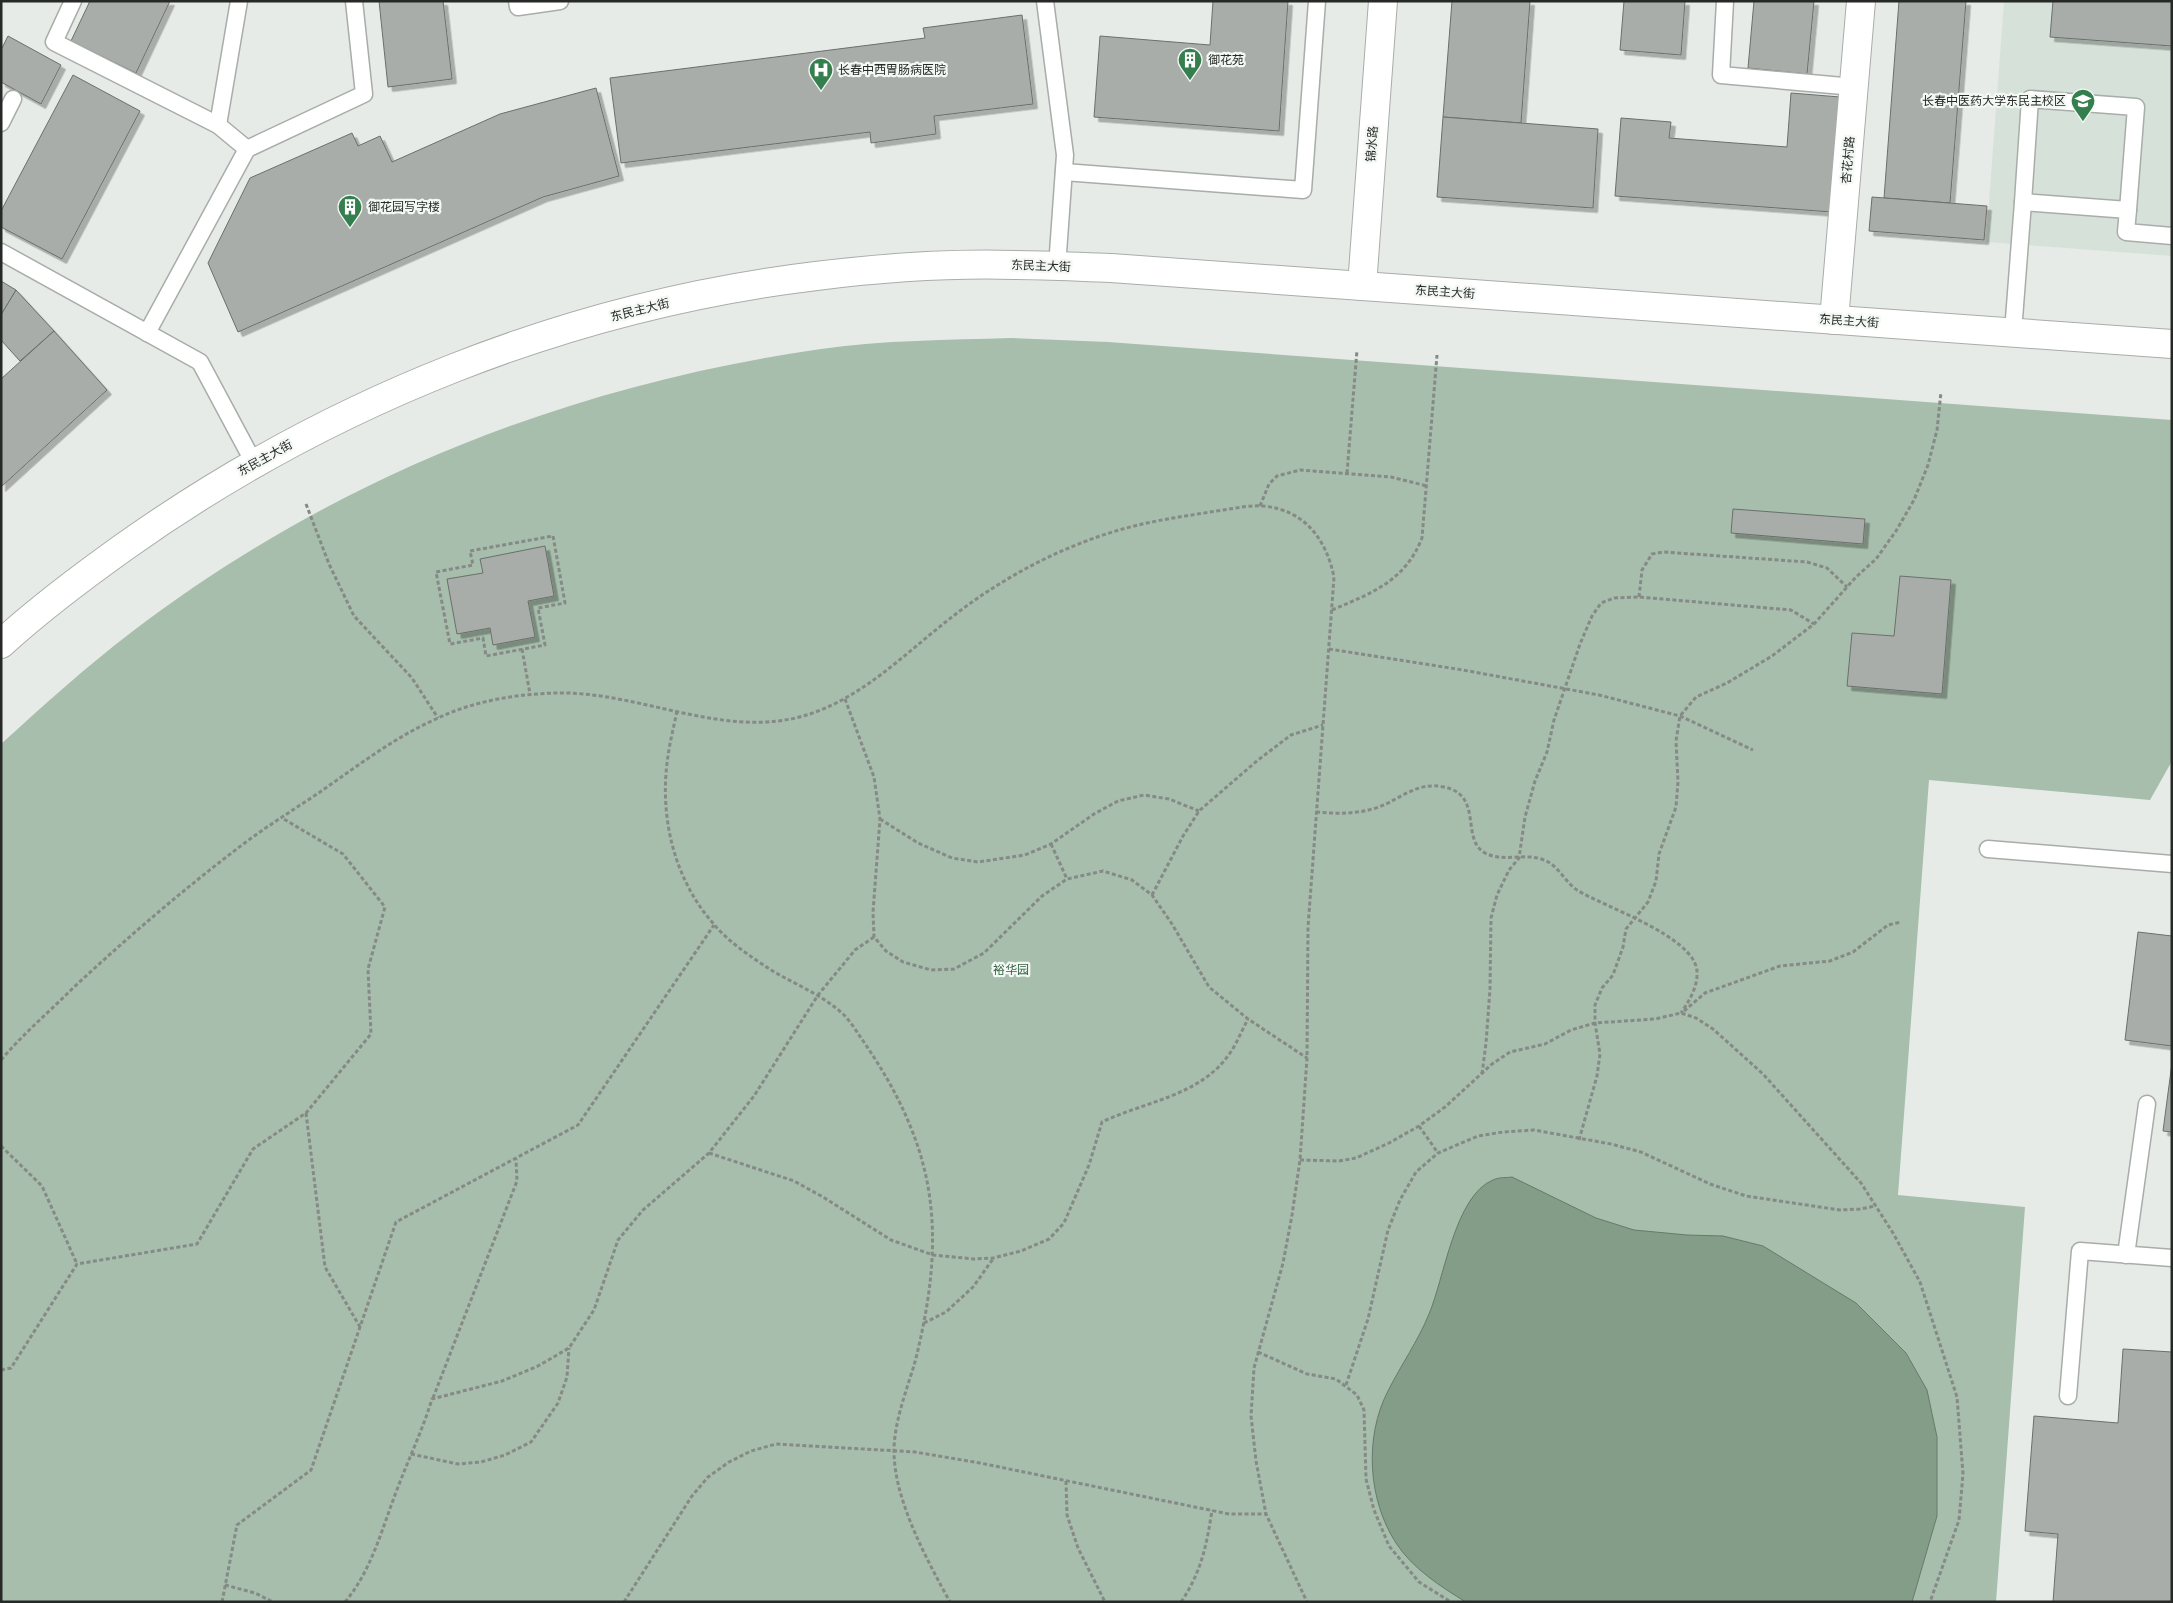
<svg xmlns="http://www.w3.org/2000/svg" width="2173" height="1603" viewBox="0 0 2173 1603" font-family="Rubik,'Noto Sans SC',sans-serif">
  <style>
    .built { fill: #d6e2d9 }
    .green { fill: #a6beab }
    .water { fill: #839d89; stroke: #677a6c }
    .building { fill: #a8ada9; stroke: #6b6f6c; filter: url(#shadow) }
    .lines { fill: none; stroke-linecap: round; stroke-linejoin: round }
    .lane-casing { stroke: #a8ada9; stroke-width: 19 }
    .street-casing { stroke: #a8ada9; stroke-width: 30 }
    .secondary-casing { stroke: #a8ada9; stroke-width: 30 }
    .path { stroke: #868a87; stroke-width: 3; stroke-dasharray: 4 2.5; stroke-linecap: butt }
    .lane { stroke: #fff; stroke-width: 16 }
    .street { stroke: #fff; stroke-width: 28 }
    .secondary { stroke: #fff; stroke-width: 28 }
    .labels { text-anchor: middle; stroke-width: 4.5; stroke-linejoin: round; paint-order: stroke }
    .poi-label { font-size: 12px; fill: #272927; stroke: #f3f8f4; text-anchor: start }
    .street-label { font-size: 12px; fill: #272927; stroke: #f3f8f4 }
    .park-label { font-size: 12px; fill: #376344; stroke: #f3f8f4 }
  </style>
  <defs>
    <filter id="shadow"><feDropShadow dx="4.5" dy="4.5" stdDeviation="0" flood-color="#0004"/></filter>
  </defs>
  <rect width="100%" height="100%" fill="#e6ebe7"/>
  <polygon class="built" points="2004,1 2172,1 2172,256 1986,242"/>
  <path class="green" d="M1011 338 1108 342 2172 420V761L2150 800 1929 780 1898 1195 2025 1207 1996 1602H1V744C44 705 87 666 133 631 335 477 570 385 821 349 884 340 948 340 1011 338Z"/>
  <path class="water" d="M1512 1177 1596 1218 1634 1230 1687 1235 1723 1236 1763 1246 1856 1303 1906 1353 1927 1390 1937 1437V1516L1912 1602H1466C1441 1587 1412 1568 1396 1543 1368 1500 1364 1437 1388 1391 1401 1365 1418 1341 1429 1314 1444 1279 1455 1195 1493 1180 1499 1177 1506 1178 1512 1177Z"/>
  <g class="building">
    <polygon points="90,1 170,1 136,73 71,41"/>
    <polygon points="379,1 443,1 452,79 388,87"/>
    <polygon points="1213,1 1288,1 1279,131 1094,117 1100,36 1210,45"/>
    <polygon points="1452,1 1530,1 1521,123 1443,117"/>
    <polygon points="1624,1 1685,1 1681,55 1620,50"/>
    <polygon points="1754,1 1814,1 1807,74 1748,68"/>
    <polygon points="1899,1 1966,1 1950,203 1884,198"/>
    <polygon points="2053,1 2172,1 2172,46 2050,37"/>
    <polygon points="1022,15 1033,104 934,116 936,134 871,143 870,132 621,163 610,78 925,38 923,28"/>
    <polygon points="8,36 61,65 41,104 1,82 1,50"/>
    <polygon points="73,75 140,111 62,259 1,227 1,211"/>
    <polygon points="596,88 619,176 543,197 238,332 208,263 250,178 352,133 358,146 380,136 392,162 500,114"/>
    <polygon points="1791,93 1840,97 1832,212 1615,196 1621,118 1671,122 1669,138 1787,147"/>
    <polygon points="1443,117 1598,129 1593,208 1437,197"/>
    <polygon points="1872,197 1987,206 1984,240 1869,231"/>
    <polygon points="1,281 16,290 1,315"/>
    <polygon points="16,290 54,331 20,361 1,340 1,315"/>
    <polygon points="54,331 107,390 1,487 1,379"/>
    <polygon points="1733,509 1865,519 1863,544 1731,533"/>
    <polygon points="545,546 554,596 528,601 535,637 493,645 490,628 457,634 447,579 483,573 480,559"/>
    <polygon points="1900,576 1951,580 1942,694 1847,686 1852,633 1894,636"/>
    <polygon points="2138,932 2172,936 2172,1046 2125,1040"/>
    <polygon points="2172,1063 2172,1132 2163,1131"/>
    <polygon points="2123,1349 2172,1352 2172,1602 2053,1602 2058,1534 2025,1531 2034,1416 2118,1423"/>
  </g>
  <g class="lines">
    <defs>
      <g id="lane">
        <polyline points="73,1 54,42 218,125 247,149"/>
        <polyline points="517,1 518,7 560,1"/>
        <polyline points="1045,1 1065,155 1057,267"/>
        <polyline points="1725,1 1721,75 1854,87"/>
        <polyline points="1,123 13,99"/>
        <polyline points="218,125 239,1"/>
        <polyline points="1064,172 1303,190 1317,1"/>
        <polyline points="2023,202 2030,99 2136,107 2128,210"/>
        <polyline points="1,252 200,362 254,463"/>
        <polyline points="2013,332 2023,202 2128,210 2126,232 2172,236"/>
        <polyline points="147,333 247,149 364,94 354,1"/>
        <polyline points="1988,849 2172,864"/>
        <polyline points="2126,1255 2147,1104"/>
        <polyline points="2068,1396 2080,1251 2172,1258"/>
      </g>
      <polyline id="street" points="1834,320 1861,1"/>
      <g id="secondary">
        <polyline points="1362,286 1383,1"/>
        <path d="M1 644C39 609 82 577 124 547 328 402 567 306 816 276 881 268 948 263 1015 265 1047 265 1079 267 1111 268L2172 344"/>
      </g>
    </defs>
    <use href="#lane" class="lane-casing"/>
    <use href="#street" class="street-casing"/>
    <use href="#secondary" class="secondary-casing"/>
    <g class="path">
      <polyline points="1347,473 1357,350"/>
      <polyline points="306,504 329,564 354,616 412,678 438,718"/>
      <polyline points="1260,506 1269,484 1277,476 1300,470 1391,477 1427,486"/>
      <polygon points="553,536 565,603 538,608 545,645 486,656 483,638 450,644 436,572 473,565 470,551"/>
      <polyline points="1639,597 1642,570 1652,554 1663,552 1807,562 1827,568 1847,587"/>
      <path d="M1332 610C1372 593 1405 581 1422 538L1437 355"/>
      <polyline points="522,649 530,694"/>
      <polyline points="1329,649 1463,670 1599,695 1680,716 1753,750"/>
      <polyline points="845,699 874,777 880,819 873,912 874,937 886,951 903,962 931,970 954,969 984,953 1042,896 1067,879 1103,871 1132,880 1152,895 1172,924 1209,987 1248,1019 1307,1058"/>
      <path d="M677 711C674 726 670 741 668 756 659 814 673 877 712 922 727 941 751 957 771 970 796 985 823 995 844 1015 850 1021 855 1029 859 1035 880 1065 898 1095 911 1128 943 1206 935 1282 915 1362 907 1389 894 1422 894 1451 894 1500 927 1560 950 1602"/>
      <path d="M1316 812C1337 814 1356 814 1376 808 1400 800 1416 781 1444 787 1484 795 1460 839 1485 853 1504 863 1524 852 1544 860 1558 865 1565 882 1577 890 1604 907 1694 936 1697 971 1698 987 1689 1001 1681 1013"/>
      <polyline points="880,819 918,843 952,858 978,862 1025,855 1051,844 1094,814 1118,801 1144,795 1169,799 1199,811"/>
      <polyline points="1051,844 1067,879"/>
      <polyline points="1152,895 1183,836 1199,811 1258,760 1291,735 1323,725"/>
      <polyline points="1684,1011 1705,993 1780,966 1830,961 1853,952 1888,925 1901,922"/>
      <path d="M1 1060C23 1034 49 1012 73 988 128 937 186 887 246 842 269 825 293 810 317 794 355 768 393 738 436 719 473 701 516 694 557 693 644 691 732 745 818 711 870 691 909 650 952 617 1008 573 1077 538 1147 523 1170 518 1193 515 1216 511 1232 509 1248 505 1263 506 1305 510 1326 539 1334 577L1308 927 1307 1058 1300 1160 1292 1215 1283 1263 1254 1368 1251 1416 1256 1461 1266 1514 1307 1602"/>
      <polyline points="1482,1074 1486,1043 1490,989 1491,918 1497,895 1509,870 1519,858 1525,817 1535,781 1547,752 1554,720 1580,644 1592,616 1601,603 1614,598 1639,597 1791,610 1814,624"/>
      <polyline points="306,1113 325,1267 360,1327"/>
      <polyline points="1419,1126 1438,1153"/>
      <polyline points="1579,1140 1597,1076 1600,1054 1595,1023 1595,1005 1602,988 1613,975 1623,947 1626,929 1648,902 1656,881 1659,854 1676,807 1678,782 1676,741 1680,716 1696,697 1727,683 1772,656 1814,624 1856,577 1876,559 1896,531 1914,500 1928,465 1937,430 1941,392"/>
      <polyline points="1,1146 42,1186 77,1264"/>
      <path d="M709 1153 794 1181 823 1197 891 1240 933 1255 974 1259 993 1258 1021 1251 1049 1239 1064 1223 1089 1165 1102 1122C1146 1101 1201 1096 1230 1053 1237 1043 1242 1030 1248 1019"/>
      <polyline points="1300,1160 1339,1161 1356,1158 1389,1143 1419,1126 1445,1107 1492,1064 1510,1052 1545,1044 1571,1030 1595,1023 1655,1019 1681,1013 1696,1018 1713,1029 1763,1074 1861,1183 1893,1233 1920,1282 1957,1397 1963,1474 1959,1520 1930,1602"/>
      <polyline points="924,1323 946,1312 973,1287 993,1259"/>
      <polyline points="1258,1352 1307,1374 1336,1379 1357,1395 1364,1410 1366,1479 1374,1510 1389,1546 1419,1582 1451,1602"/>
      <polyline points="1,1370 11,1368 77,1264 197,1244 253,1149 306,1113 371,1034 368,969 385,907 343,854 282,818"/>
      <polyline points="1346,1385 1368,1319 1388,1230 1400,1200 1416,1172 1438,1153 1478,1136 1503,1132 1534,1130 1611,1144 1641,1152 1710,1184 1746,1196 1840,1210 1860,1209 1875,1206"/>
      <polyline points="433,1398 517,1181 516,1159"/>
      <polyline points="411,1454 458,1464 481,1462 505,1455 531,1442 558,1403 567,1377 569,1348"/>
      <polyline points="1066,1481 1067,1515 1078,1548 1105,1602"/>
      <polyline points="225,1585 255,1593 273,1602"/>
      <polyline points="222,1602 237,1525 311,1470 396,1222 578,1125 714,925"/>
      <path d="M345 1602C371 1571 381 1532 395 1495 407 1462 422 1432 432 1399L502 1381 538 1366 569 1348 594 1310 618 1240 643 1210 709 1153 754 1096 818 995 855 950 874 937"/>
      <polyline points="624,1602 692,1496 708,1477 729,1462 751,1451 776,1444 915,1452 980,1463 1229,1514 1266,1514"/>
      <path d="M1181 1602C1201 1573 1207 1544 1212 1510"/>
    </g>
    <use href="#lane" class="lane"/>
    <use href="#street" class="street"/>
    <use href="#secondary" class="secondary"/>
  </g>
  <defs>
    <symbol id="building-pin" viewBox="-11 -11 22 30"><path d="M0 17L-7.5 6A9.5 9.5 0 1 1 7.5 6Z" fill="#347f4d" stroke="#f3f8f4"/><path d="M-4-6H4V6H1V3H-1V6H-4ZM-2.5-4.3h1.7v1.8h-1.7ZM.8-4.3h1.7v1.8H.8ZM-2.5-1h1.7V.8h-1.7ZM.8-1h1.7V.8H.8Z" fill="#fff"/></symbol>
    <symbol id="hospital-pin" viewBox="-11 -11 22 30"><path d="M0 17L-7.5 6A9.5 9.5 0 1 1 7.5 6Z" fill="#347f4d" stroke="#f3f8f4"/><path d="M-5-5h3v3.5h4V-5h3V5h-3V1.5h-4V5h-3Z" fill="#fff"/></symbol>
    <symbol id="university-pin" viewBox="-11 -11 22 30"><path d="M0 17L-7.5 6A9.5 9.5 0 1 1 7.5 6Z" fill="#347f4d" stroke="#f3f8f4"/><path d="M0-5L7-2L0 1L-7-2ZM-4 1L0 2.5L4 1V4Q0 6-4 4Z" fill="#fff"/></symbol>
  </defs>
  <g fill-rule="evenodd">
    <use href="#building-pin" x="1176" y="46" width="28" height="38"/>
    <use href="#hospital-pin" x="807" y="56" width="28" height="38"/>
    <use href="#university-pin" x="2069" y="87" width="28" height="38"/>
    <use href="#building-pin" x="336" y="193" width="28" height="38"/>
  </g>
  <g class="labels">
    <g class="poi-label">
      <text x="1208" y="64">御花苑</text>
      <text x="838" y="74">长春中西胃肠病医院</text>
      <text x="2066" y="105" text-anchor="end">长春中医药大学东民主校区</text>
      <text x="368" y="211">御花园写字楼</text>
    </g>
    <g class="street-label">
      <text transform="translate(1372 144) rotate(-86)" y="4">锦水路</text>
      <text transform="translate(1848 160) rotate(-85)" y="4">杏花村路</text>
      <text transform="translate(1041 266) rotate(2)" y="4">东民主大街</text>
      <text transform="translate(1445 292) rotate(4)" y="4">东民主大街</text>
      <text transform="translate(640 310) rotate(-14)" y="4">东民主大街</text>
      <text transform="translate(1849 321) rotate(4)" y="4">东民主大街</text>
      <text transform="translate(265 458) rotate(-29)" y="4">东民主大街</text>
    </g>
    <g class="park-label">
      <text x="1011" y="974">裕华园</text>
    </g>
  </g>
  <rect width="2173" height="1603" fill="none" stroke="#272927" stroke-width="5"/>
</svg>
